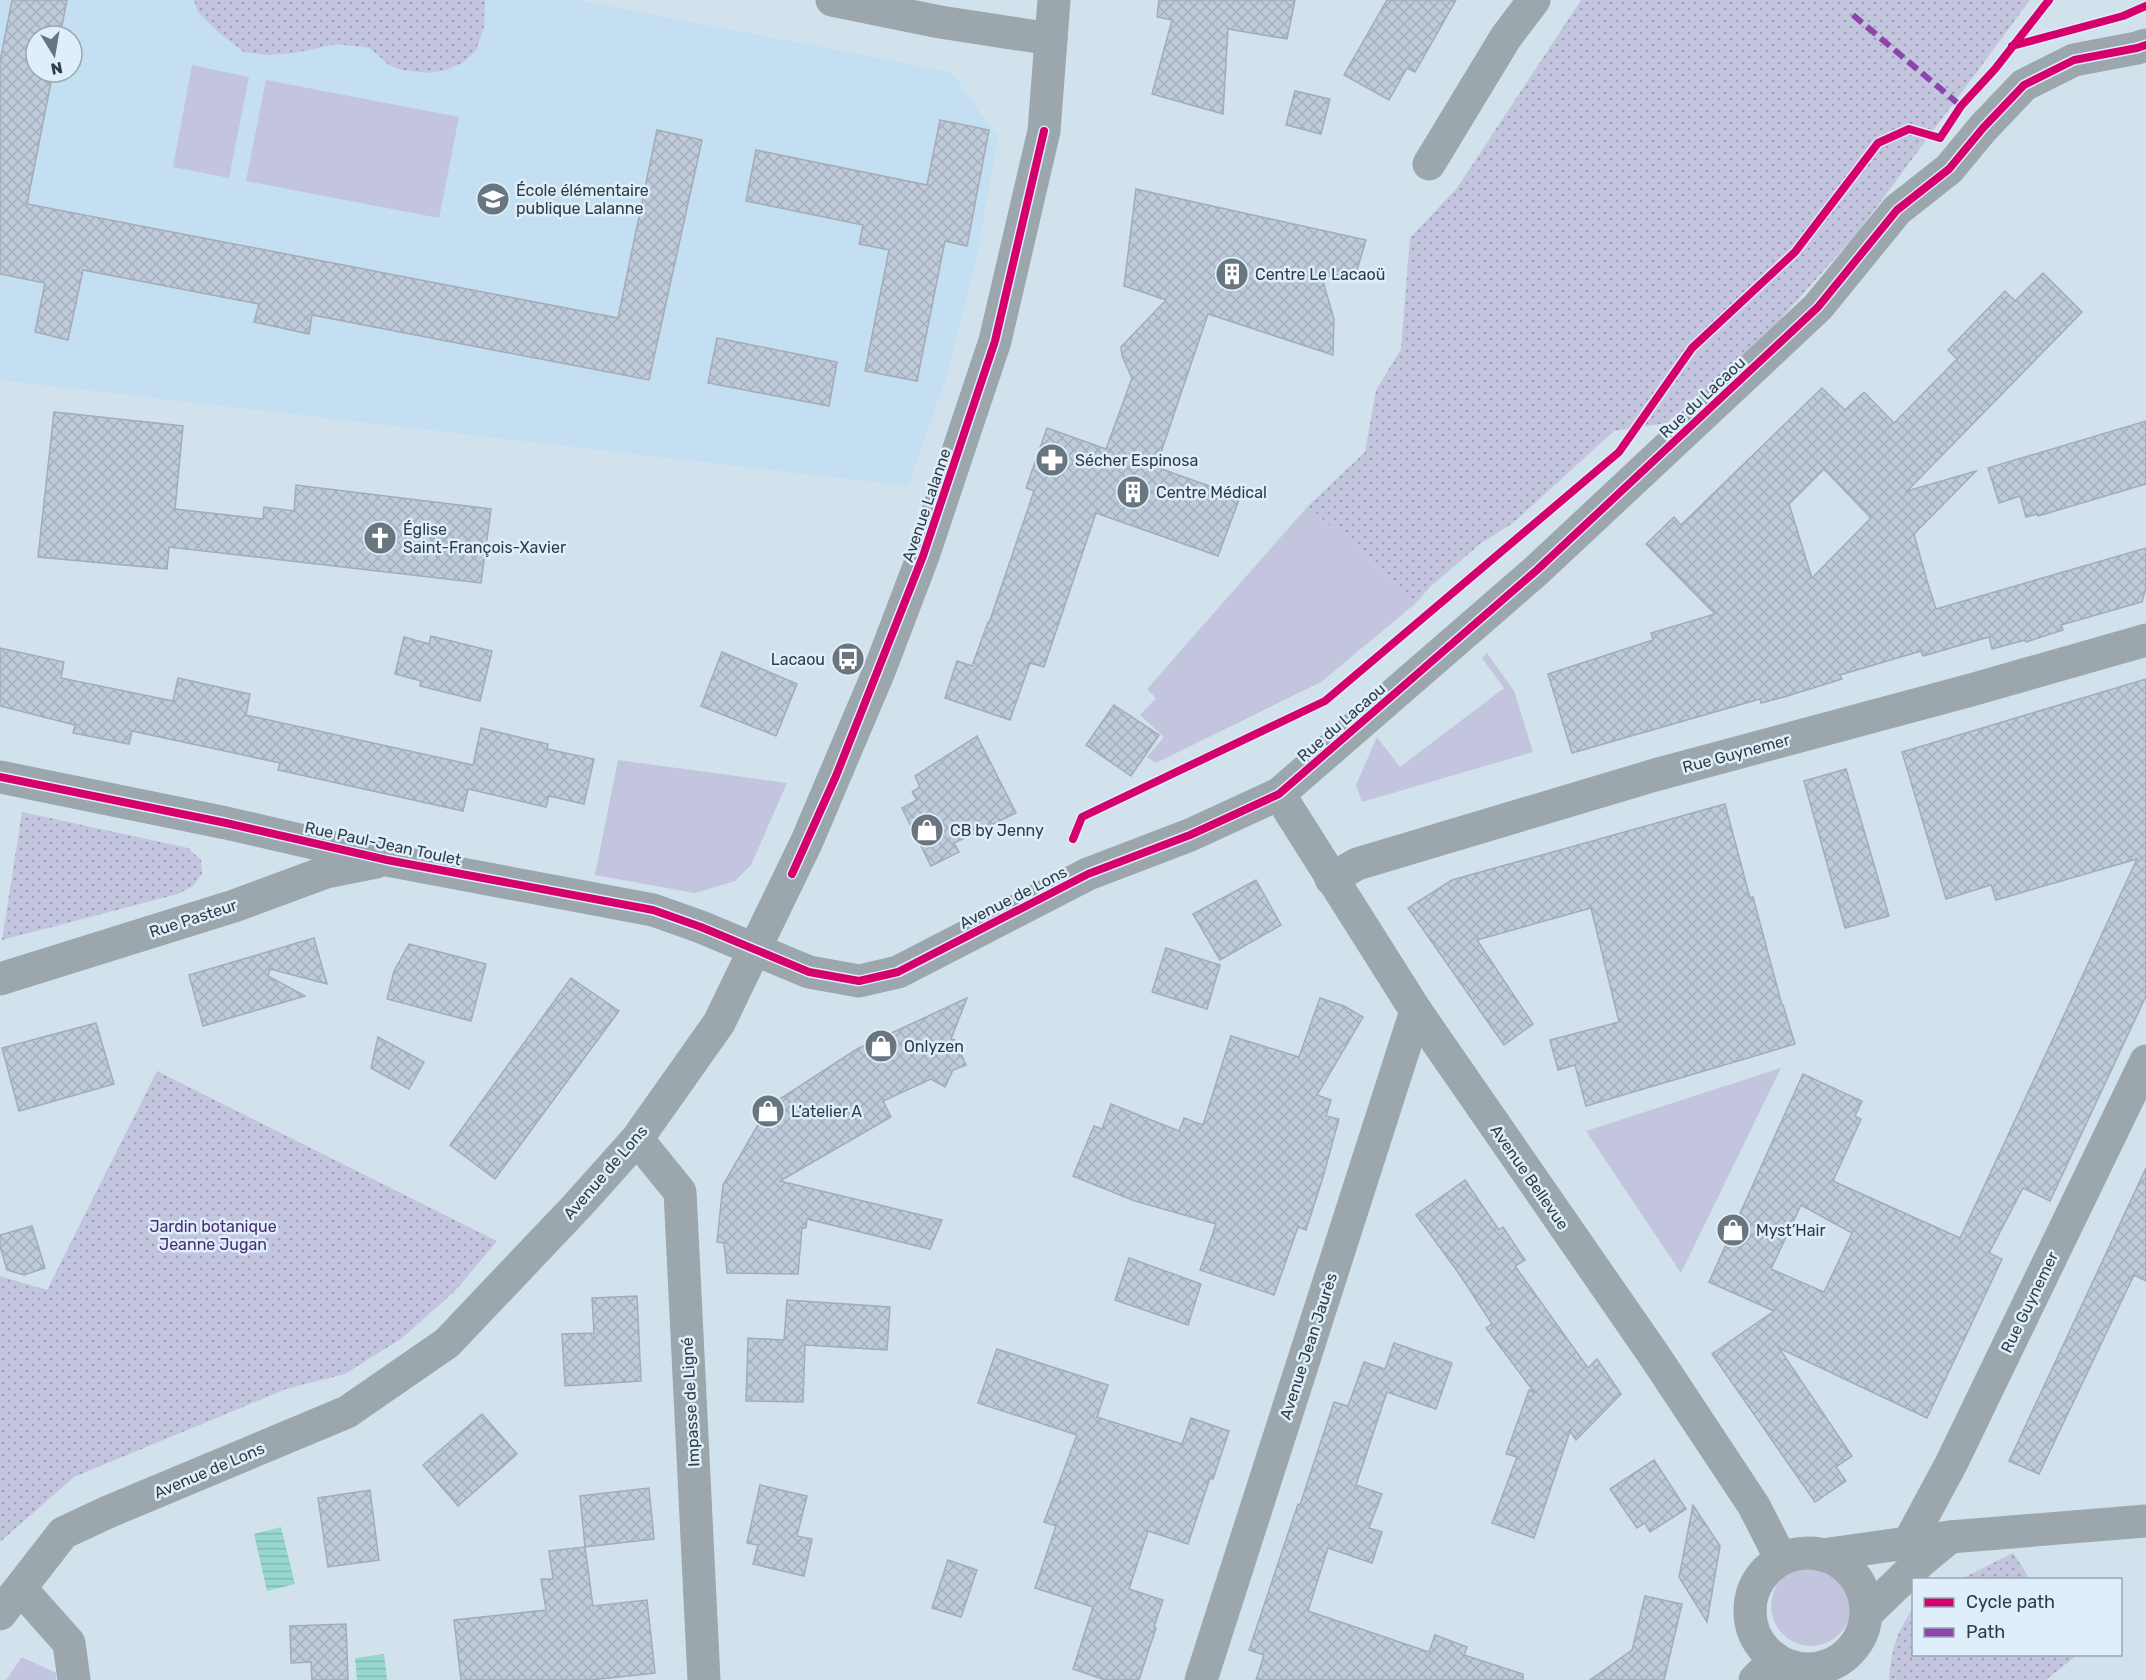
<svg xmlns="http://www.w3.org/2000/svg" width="2146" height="1680" viewBox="0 0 2146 1680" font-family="Rubik,sans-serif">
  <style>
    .built { fill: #c5dff2; fill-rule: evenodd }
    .grass { fill: #c3c4dd }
    .park { fill: url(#park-dots) }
    .water { fill: url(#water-rules) }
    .building { fill: url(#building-cross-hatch); stroke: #a3acb6; stroke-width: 1.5; fill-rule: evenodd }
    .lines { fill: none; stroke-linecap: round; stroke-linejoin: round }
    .street { stroke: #9ba7ad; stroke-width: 33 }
    .quiet { stroke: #8e44ad; stroke-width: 6; stroke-dasharray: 12 6; stroke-linecap: butt }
    .cycleway-casing { stroke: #deeffb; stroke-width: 11 }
    .cycleway { stroke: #d6006c; stroke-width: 8 }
    .labels { text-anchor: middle; stroke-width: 5; stroke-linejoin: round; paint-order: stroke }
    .poi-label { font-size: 16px; fill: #313c44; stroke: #deeffb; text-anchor: start }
    .street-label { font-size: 16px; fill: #313c44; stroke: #deeffb }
    .park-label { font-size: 16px; fill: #4b2d73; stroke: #deeffb }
  </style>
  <defs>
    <pattern id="park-dots" width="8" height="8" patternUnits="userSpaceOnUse" patternTransform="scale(1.5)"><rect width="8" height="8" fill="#c3c4dd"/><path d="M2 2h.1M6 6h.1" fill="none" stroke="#9fa0b5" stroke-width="1.8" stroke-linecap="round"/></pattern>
    <pattern id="water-rules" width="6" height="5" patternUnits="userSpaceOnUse" patternTransform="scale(1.5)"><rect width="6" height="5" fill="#96d7ce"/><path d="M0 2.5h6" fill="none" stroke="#82b9b2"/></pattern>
    <pattern id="building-cross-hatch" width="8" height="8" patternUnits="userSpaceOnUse" patternTransform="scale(1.5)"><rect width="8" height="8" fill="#bfcada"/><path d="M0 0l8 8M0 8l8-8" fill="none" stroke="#a5aebc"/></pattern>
  </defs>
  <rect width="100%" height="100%" fill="#d2e2ed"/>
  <path class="built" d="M0 0H577L951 72 998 137 976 262 945 381 908 486 0 380ZM36 36H72V72H36Z"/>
  <g class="grass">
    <polygon points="192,65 249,77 229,178 173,167"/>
    <polygon points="266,80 459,117 439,218 246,181"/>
    <polygon points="1308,506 1416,603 1321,682 1156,763 1147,757 1164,737 1140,715 1156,698 1147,689"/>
    <polygon points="1487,653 1514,691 1533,752 1362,802 1356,785 1377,737 1400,767 1504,688 1482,658"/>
    <polygon points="618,760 787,783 751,865 735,881 695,893 595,875"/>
    <polygon points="1781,1068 1681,1273 1586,1131"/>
    <circle cx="1811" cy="1606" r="40"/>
    <polygon points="22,1657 56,1673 56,1680 6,1680"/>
  </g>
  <g class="park">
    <polygon points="194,0 485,0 484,27 476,50 464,62 446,70 429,73 401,70 389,65 370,48 354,46 336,44 295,53 269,55 244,52 218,32 198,12"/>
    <polygon points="1581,0 2030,0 1858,232 1771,330 1667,423 1614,431 1513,523 1480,544 1430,587 1416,603 1308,506 1365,452 1376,390 1401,349 1410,238 1457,188"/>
    <polygon points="22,812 188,848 201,860 202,874 193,886 178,894 2,940"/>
    <polygon points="157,1071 497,1241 455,1291 402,1338 345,1374 286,1389 74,1477 0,1542 0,1276 47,1290"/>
    <polygon points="2013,1553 2030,1579 1961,1579"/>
    <path d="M1913 1609 1914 1654 2077 1655 2046 1680H1889C1891 1651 1896 1633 1913 1609Z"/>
  </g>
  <g class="water">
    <polygon points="281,1527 295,1584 267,1591 254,1534"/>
    <polygon points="384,1654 387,1680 357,1680 355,1658"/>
  </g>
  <g class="building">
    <polygon points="12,0 67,0 60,36 36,36 36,72 53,72 27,204 618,318 657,130 702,140 649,380 312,315 309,334 254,322 259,304 83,270 68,340 35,332 45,283 0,274 0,62"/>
    <polygon points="1159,0 1295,0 1287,39 1228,29 1223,114 1152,94 1172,20 1157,17"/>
    <polygon points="1387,0 1456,0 1415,72 1407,68 1389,100 1344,75"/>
    <polygon points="1295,91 1330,99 1321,134 1286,125"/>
    <polygon points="940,120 989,130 967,246 945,241 917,381 865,371 889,250 859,244 863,225 746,201 756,150 927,185"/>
    <polygon points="1136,189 1366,240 1357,270 1322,278 1334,319 1333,355 1208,314 1156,467 1240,497 1218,556 1096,513 1044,667 1030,663 1010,720 945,698 957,661 972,666 988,622 989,623 1034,491 1026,488 1047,428 1106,449 1132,378 1122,356 1121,347 1166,300 1124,286"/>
    <path d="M2043 273 2082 312 1907 491 1976 471 1914 534 1927 581 1936 609 2146 548V587L2142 602 2061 625 2063 630 2026 642 2025 640 1992 649 1989 637 1923 656 1921 651 1840 675 1842 679 1784 697 1761 703 1760 699 1572 753 1548 674 1653 640 1651 633 1715 614 1646 544 1674 517 1681 525 1822 388 1845 410 1864 392 1894 423 1957 359 1948 350 2005 291 2015 301ZM1824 469 1871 518 1812 578 1789 504Z"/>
    <polygon points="717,338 837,362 829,406 708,383"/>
    <polygon points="54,412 183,426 175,509 263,519 264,507 294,511 296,485 491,509 481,583 169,547 167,569 38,557"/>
    <polygon points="2146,421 2146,484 2038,516 2037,514 2026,517 2020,496 1999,503 1988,468"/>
    <polygon points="431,636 492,651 480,701 420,686 421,681 395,674 404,637 429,644"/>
    <polygon points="0,648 64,662 61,678 173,701 178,678 250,694 246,715 473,765 481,728 548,744 547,749 594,759 584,804 549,796 546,807 468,789 463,811 278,770 280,763 132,731 129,744 73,733 75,725 0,706"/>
    <polygon points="722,652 797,684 776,736 701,706"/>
    <path d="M2146 679V996L2050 1201 2023 1188 1989 1253 2002 1259 1927 1418 1779 1348 1852 1456 1836 1467 1846 1481 1815 1502 1712 1354 1774 1311 1709 1282 1803 1074 1862 1101 1855 1116 1861 1119 1833 1181 1960 1238 2137 859 1996 900 1991 885 1946 899 1902 752ZM1801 1205 1852 1233 1824 1292 1771 1269Z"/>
    <polygon points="1114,705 1159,735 1131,776 1086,745"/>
    <polygon points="977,736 1016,813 954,843 959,852 931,866 902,808 917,800 912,792 920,787 915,776"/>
    <polygon points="1846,769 1889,916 1845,928 1804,781"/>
    <polygon points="1725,804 1750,898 1753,897 1782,1005 1783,1005 1795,1044 1586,1106 1575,1065 1558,1070 1550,1040 1619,1022 1591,908 1477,940 1533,1024 1504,1045 1408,908 1452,880"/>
    <polygon points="1256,880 1281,925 1220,960 1193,914"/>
    <polygon points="314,938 327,984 270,969 268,976 305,996 203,1026 189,975"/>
    <polygon points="409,944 486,964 471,1021 387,999 394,971"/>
    <polygon points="1166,948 1220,965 1207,1009 1152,992"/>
    <polygon points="571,978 619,1011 495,1179 450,1145"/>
    <polygon points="967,998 951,1039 955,1040 966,1065 953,1070 945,1087 931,1079 883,1101 891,1117 780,1181 942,1220 930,1249 807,1219 806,1228 802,1228 798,1274 727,1273 724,1243 717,1242 723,1185 769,1106 857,1049"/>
    <polygon points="1320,998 1344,1006 1363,1017 1317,1095 1331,1100 1326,1116 1339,1119 1323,1177 1306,1230 1298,1227 1274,1295 1200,1270 1216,1224 1135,1201 1073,1176 1094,1126 1102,1129 1111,1104 1179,1131 1184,1118 1203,1125 1231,1036 1299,1057"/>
    <polygon points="96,1023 114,1084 19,1111 2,1048"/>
    <polygon points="378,1037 424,1062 409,1089 371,1068"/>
    <polygon points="2146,1168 2146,1281 2134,1275 2039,1474 2009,1461"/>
    <polygon points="1465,1180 1499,1230 1503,1227 1525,1260 1515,1266 1588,1368 1597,1359 1621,1394 1576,1440 1570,1431 1534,1538 1492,1523 1517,1457 1506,1454 1529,1390 1534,1392 1486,1328 1492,1324 1460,1275 1416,1215"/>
    <polygon points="32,1226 45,1268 24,1275 7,1270 0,1246 0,1235"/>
    <polygon points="1129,1258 1201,1284 1188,1325 1115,1300"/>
    <polygon points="637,1296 641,1381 565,1386 562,1334 594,1333 592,1298"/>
    <polygon points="787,1300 890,1307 887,1350 805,1345 803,1402 746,1401 748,1338 784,1340"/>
    <polygon points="1394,1343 1452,1363 1436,1409 1387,1392 1356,1485 1382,1494 1369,1528 1382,1532 1372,1563 1328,1548 1308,1611 1429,1652 1435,1635 1467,1647 1464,1655 1523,1674 1523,1680 1256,1680 1264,1655 1249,1650 1298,1504 1300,1505 1334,1402 1348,1406 1364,1362 1385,1369"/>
    <polygon points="997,1349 1108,1385 1097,1417 1182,1444 1191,1418 1229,1431 1213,1479 1210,1478 1188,1544 1148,1531 1129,1589 1163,1600 1154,1627 1156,1628 1139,1680 1105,1680 1073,1669 1093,1607 1035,1588 1056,1526 1044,1522 1077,1435 978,1403"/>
    <polygon points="482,1414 517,1454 458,1506 423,1465"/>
    <polygon points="1654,1460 1686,1509 1650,1532 1645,1523 1637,1528 1610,1489"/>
    <polygon points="760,1485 807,1496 797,1536 812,1539 804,1576 753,1564 758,1545 747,1543"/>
    <polygon points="649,1488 654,1539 585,1547 580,1496"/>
    <polygon points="370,1490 379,1560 328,1567 318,1498"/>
    <polygon points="1693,1505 1720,1546 1707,1622 1679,1577"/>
    <polygon points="585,1547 593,1606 647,1600 655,1673 591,1680 461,1680 454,1620 546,1610 541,1579 553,1579 549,1551"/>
    <polygon points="948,1560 977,1570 961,1617 932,1608"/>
    <polygon points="1645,1596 1682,1604 1664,1680 1590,1680 1632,1650"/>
    <polygon points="346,1624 348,1680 312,1680 311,1662 291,1663 290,1626"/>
  </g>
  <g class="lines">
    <g class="street">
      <polyline points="832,0 940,22 1051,39"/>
      <polyline points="1429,164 1506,37 1534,0"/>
      <polyline points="0,777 226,823 387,860 653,910 701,927 809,972 859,981 898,972 1088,874 1190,835 1279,794 1537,570 1818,307 1897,210 1949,169 1983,128 2024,85 2074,60 2137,48 2146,45"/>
      <polyline points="1279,794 1416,1011 1656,1358 1754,1506 1781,1559"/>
      <polyline points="1331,879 1357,864 1655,775 1971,690 2146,640"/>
      <polyline points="0,979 234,906 326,872 376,862"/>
      <polyline points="637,1139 680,1192 704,1680"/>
      <polyline points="1909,1542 1951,1464 2146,1061"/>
      <circle cx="1808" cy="1611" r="58"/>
      <polyline points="1822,1555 1950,1537 2146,1521"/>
      <polyline points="21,1589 69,1643 74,1680"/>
      <polyline points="1867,1613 1921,1561 1950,1537"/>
      <polyline points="0,1614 63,1533 108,1512 347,1412 447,1343 578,1205 637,1139 719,1023 807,841 880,669 923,556 995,341 1044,131 1054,0"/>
      <polyline points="1201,1680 1416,1011"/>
      <polyline points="1755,1680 1776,1659"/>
    </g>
    <polyline class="quiet" points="1853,15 1961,106"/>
    <defs>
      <g id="cycleway">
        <polyline points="2012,46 2123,16 2146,6"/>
        <polyline points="0,777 226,823 387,860 653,910 701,927 809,972 859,981 898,972 1088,874 1190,835 1279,794 1537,570 1818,307 1897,210 1949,169 1983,128 2024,85 2074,60 2137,48 2146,45"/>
        <polyline points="1073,839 1082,817 1325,701 1619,452 1692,348 1795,252 1878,143 1909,129 1940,138 1961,106 1995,69 2049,0"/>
        <polyline points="792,874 836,776 923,556 995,341 1044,131"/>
      </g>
    </defs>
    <use href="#cycleway" class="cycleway-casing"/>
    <use href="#cycleway" class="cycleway"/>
  </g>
  <defs>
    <symbol id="school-disc" viewBox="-11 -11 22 22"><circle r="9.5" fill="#69767f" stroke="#deeffb"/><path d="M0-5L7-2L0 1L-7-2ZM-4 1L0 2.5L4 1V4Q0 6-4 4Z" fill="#fff"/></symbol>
    <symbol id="building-disc" viewBox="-11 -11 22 22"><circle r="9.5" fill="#69767f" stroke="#deeffb"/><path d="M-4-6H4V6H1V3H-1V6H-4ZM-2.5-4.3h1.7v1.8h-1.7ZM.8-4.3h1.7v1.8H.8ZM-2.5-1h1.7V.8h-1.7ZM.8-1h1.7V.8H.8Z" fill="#fff"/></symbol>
    <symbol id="pharmacy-disc" viewBox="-11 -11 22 22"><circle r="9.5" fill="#69767f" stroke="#deeffb"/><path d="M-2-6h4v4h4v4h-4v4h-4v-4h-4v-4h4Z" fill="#fff"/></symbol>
    <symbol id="church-disc" viewBox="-11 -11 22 22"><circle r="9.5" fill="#69767f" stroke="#deeffb"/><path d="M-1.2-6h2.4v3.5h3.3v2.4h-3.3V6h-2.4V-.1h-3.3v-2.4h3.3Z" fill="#fff"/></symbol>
    <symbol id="bus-disc" viewBox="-11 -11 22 22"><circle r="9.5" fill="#69767f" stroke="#deeffb"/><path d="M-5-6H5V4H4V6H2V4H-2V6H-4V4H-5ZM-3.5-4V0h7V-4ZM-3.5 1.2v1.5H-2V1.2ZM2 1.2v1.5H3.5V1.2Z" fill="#fff"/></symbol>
    <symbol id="shop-disc" viewBox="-11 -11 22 22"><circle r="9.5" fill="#69767f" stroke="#deeffb"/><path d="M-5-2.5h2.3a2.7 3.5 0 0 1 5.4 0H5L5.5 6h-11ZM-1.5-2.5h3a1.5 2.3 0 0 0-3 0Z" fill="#fff"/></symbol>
  </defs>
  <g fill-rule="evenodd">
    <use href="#school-disc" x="474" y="180" width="38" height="38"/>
    <use href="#building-disc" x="1213" y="255" width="38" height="38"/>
    <use href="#pharmacy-disc" x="1033" y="441" width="38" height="38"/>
    <use href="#building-disc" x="1114" y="473" width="38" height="38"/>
    <use href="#church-disc" x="361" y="519" width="38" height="38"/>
    <use href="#bus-disc" x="829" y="640" width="38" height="38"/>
    <use href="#shop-disc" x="908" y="811" width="38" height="38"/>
    <use href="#shop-disc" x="862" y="1027" width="38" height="38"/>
    <use href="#shop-disc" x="749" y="1092" width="38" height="38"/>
    <use href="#shop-disc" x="1714" y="1211" width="38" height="38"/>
  </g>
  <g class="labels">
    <g class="poi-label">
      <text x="516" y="196">École élémentaire<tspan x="516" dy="18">publique Lalanne</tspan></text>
      <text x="1255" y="280">Centre Le Lacaoü</text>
      <text x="1075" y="466">Sécher Espinosa</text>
      <text x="1156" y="498">Centre Médical</text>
      <text x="403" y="535">Église<tspan x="403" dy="18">Saint-François-Xavier</tspan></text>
      <text x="825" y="665" text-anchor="end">Lacaou</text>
      <text x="950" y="836">CB by Jenny</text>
      <text x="904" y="1052">Onlyzen</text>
      <text x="791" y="1117">L’atelier A</text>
      <text x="1756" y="1236">Myst’Hair</text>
    </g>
    <g class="street-label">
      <text transform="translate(1702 397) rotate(-43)" y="6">Rue du Lacaou</text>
      <text transform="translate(926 505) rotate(-71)" y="6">Avenue Lalanne</text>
      <text transform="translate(1341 722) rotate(-41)" y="6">Rue du Lacaou</text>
      <text transform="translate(1736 753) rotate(-15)" y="6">Rue Guynemer</text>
      <text transform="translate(383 843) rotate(12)" y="6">Rue Paul-Jean Toulet</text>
      <text transform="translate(1013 897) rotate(-27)" y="6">Avenue de Lons</text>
      <text transform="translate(193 918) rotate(-18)" y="6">Rue Pasteur</text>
      <text transform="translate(605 1172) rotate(-49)" y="6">Avenue de Lons</text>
      <text transform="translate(1530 1177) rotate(55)" y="6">Avenue Bellevue</text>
      <text transform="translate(2029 1302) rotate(-64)" y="6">Rue Guynemer</text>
      <text transform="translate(1308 1346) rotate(-72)" y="6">Avenue Jean Jaurès</text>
      <text transform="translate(690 1402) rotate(-93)" y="6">Impasse de Ligné</text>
      <text transform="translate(209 1470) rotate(-23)" y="6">Avenue de Lons</text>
    </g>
    <g class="park-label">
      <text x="213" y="1232">Jardin botanique<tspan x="213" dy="18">Jeanne Jugan</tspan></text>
    </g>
  </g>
  <rect x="1912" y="1578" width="210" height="78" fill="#deeffb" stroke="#99a7b2" stroke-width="1.5"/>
  <rect x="1924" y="1598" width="30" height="9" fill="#d6006c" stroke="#99a7b2" stroke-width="1.5"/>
  <text x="1966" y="1608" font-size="18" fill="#313c44">Cycle path</text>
  <rect x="1924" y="1628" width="30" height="9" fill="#8e44ad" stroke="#99a7b2" stroke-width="1.5"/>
  <text x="1966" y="1638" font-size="18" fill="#313c44">Path</text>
  <g transform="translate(54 54) rotate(169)"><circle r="28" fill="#deeffb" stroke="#99a7b2" stroke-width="1.5"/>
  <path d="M0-4.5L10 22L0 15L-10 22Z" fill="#69767f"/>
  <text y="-9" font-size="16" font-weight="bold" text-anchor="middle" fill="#313c44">N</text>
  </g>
</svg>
